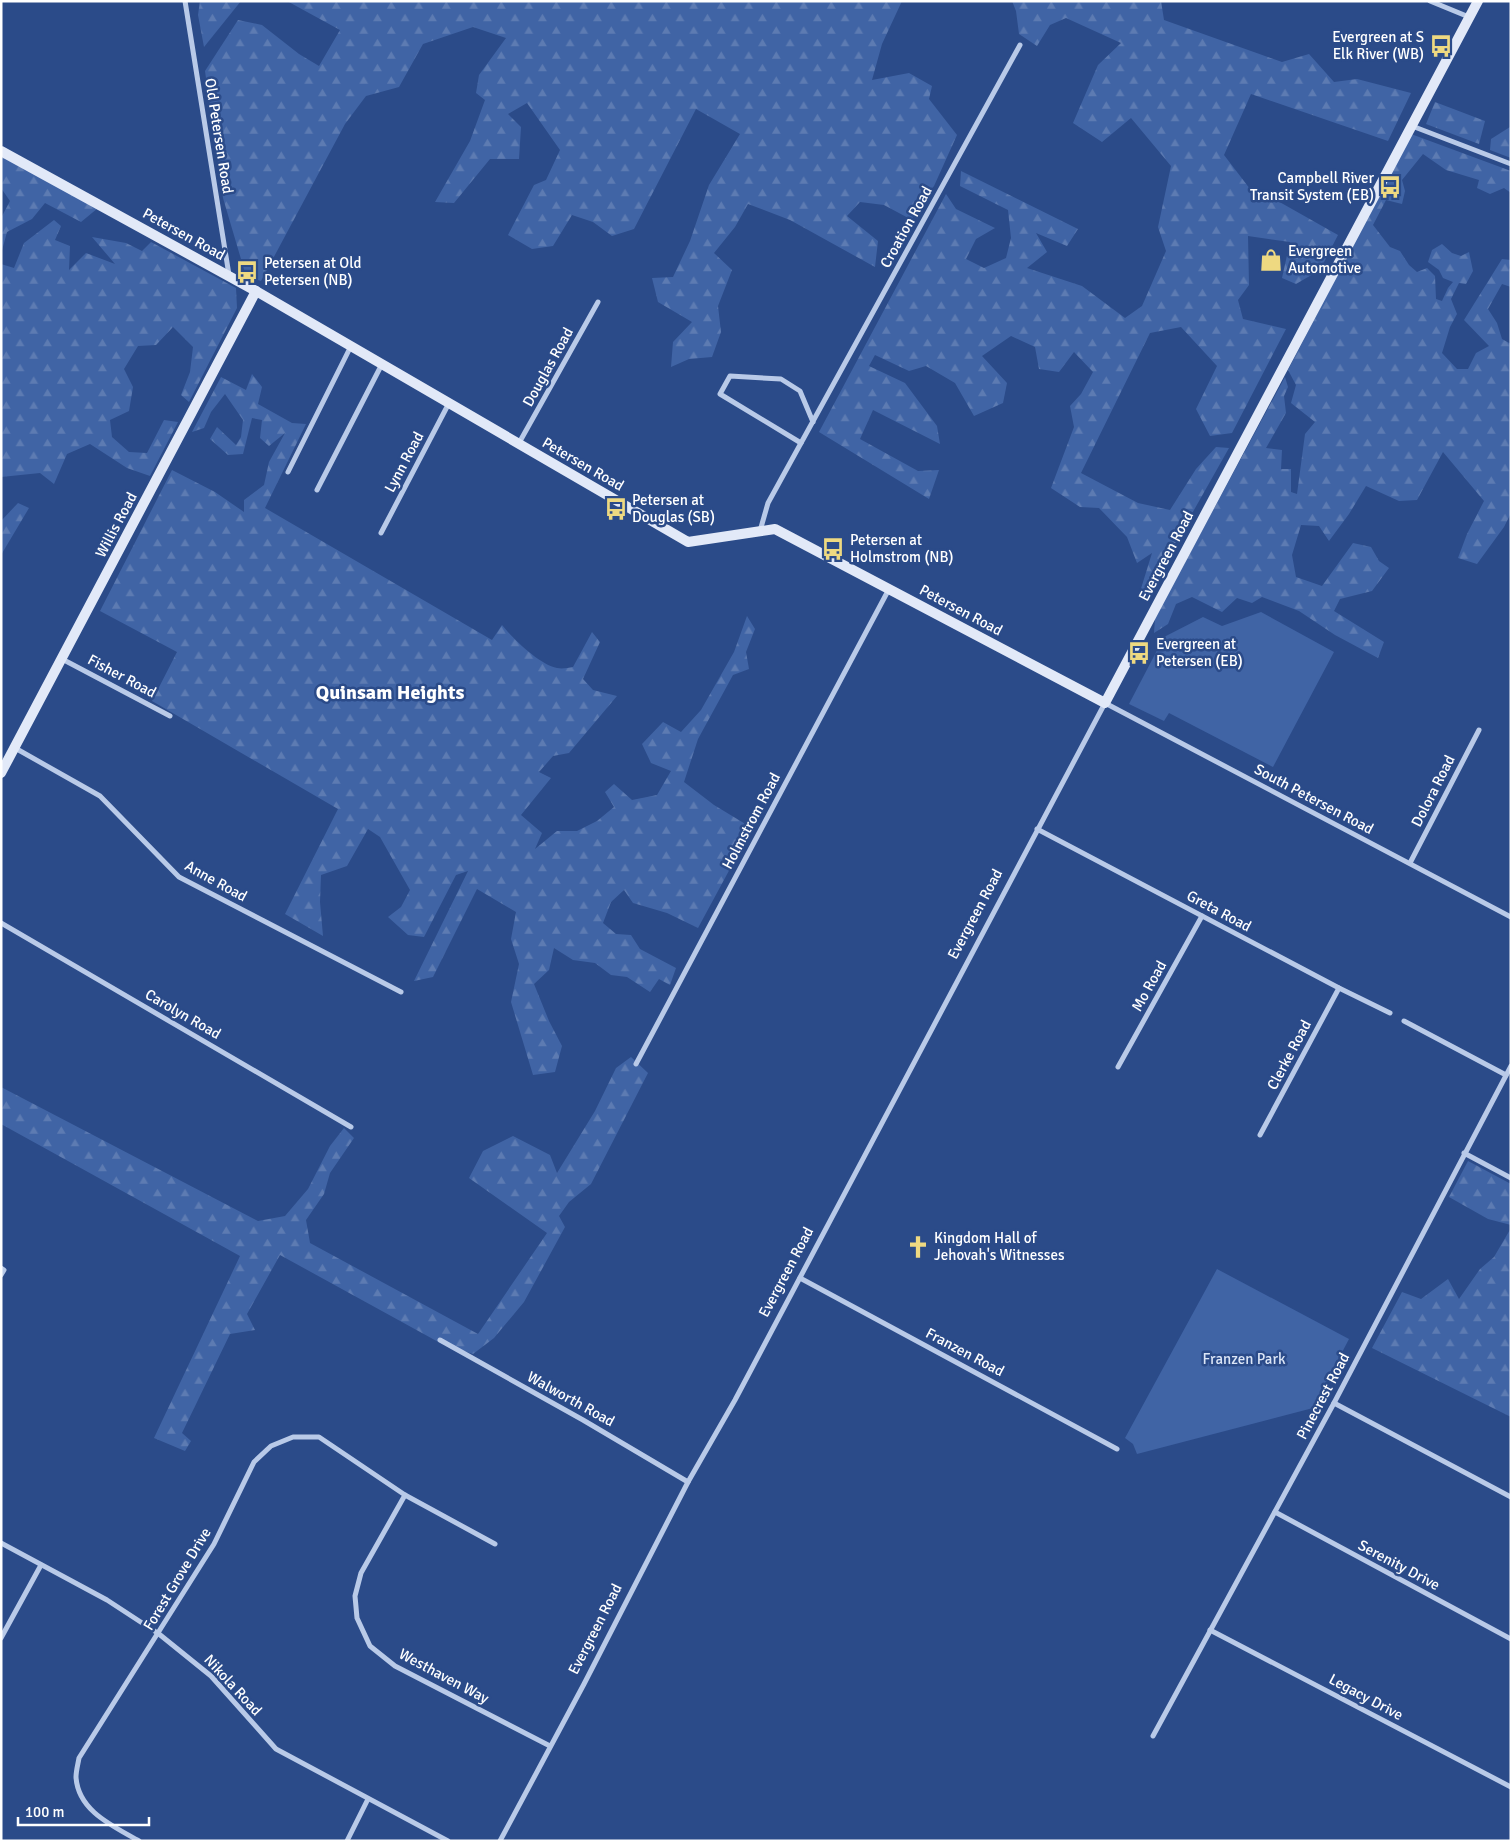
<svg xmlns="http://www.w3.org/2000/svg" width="1512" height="1842" viewBox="0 0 1512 1842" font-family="Signika,sans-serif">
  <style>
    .forest { fill: url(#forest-firs) }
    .park { fill: #4064a5 }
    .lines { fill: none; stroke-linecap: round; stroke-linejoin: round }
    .street { stroke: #b9cae8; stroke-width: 5 }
    .secondary { stroke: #e2e9f8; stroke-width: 10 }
    .labels { text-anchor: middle; stroke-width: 5; stroke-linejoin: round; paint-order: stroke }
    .poi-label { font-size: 15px; fill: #fff; stroke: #2b4b89; text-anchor: start }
    .street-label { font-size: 15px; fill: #fff; stroke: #2b4b89 }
    .park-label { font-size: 15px; fill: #dce6f7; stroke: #2b4b89 }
    .district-label { font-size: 20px; font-weight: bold; fill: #fff; stroke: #2b4b89 }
  </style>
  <defs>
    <pattern id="forest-firs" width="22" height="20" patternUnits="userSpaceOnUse" patternTransform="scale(1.25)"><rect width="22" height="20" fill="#4064a5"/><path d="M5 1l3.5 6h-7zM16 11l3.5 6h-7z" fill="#5d7bb2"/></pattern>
  </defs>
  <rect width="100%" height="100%" fill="#2b4b89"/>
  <g class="forest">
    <polygon points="200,1 241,1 204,47 198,15"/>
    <polygon points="287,1 902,1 882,44 872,80 909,73 932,86 929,99 957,135 934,186 916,207 912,220 884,205 860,202 847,216 878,241 875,267 790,220 748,204 735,227 714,253 732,270 718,306 721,332 712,357 689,359 671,367 673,342 692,322 658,302 652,278 673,277 690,241 709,185 740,134 696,109 634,229 612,236 593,222 572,215 553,246 532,249 508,235 534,185 546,180 560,150 527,103 508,114 521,127 519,159 490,159 454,203 435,202 470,141 485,100 476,93 479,75 506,38 473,27 423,44 399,87 366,96 345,124 261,281 246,276 223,198 205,71 238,20 262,25 299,54 319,66 340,30"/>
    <polygon points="1012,1 1161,1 1164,20 1282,62 1309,54 1334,82 1357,79 1411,93 1388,141 1251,94 1224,155 1260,202 1276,200 1338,235 1320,270 1296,284 1282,278 1290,242 1248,236 1249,285 1238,300 1243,319 1286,329 1232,433 1210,436 1196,409 1217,366 1181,327 1150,333 1081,473 1138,503 1170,510 1196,469 1216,447 1229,448 1146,595 1139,595 1152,553 1137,563 1127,537 1099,508 1080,507 1051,488 1074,427 1070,406 1081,394 1093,372 1074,352 1059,372 1039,369 1035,347 1011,336 982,356 1007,383 1003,403 974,416 955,383 926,366 909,371 875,355 869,366 905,383 937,426 940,444 873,410 860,439 918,471 939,470 929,499 819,432 946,194 956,209 995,228 976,239 966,259 984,268 1006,258 1011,238 1008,210 960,186 961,171 1078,229 1067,246 1036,233 1047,252 1027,268 1082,286 1125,318 1142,306 1166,251 1158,227 1171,166 1131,118 1102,142 1073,123 1098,65 1121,43 1066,18 1050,25 1037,46 1019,34 1016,11"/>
    <polygon points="1435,102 1485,121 1479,144 1426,124"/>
    <polygon points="1510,127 1511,128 1511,158 1490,150 1491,139"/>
    <polygon points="1411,134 1511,171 1511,193 1504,188 1490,194 1477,188 1479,180 1446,170 1423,154 1402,180 1405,191 1402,204 1386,200 1373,225 1390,247 1400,251 1409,265 1417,272 1427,268 1435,276 1436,299 1442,301 1448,288 1453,282 1443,278 1439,270 1428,262 1432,250 1442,244 1452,253 1461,256 1469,252 1473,271 1466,284 1459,283 1451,299 1457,314 1450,327 1442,353 1457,369 1468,369 1476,353 1489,346 1464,320 1502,259 1511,260 1509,268 1511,270 1511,287 1502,284 1488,309 1497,323 1502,339 1511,344 1511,513 1504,527 1477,564 1458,558 1467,534 1484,501 1443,452 1417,500 1399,501 1366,486 1349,514 1329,541 1319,526 1301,525 1292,555 1296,577 1322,586 1353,543 1371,547 1379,561 1389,568 1372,591 1340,599 1334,611 1384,642 1378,658 1335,635 1299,611 1262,597 1252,603 1237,598 1222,612 1192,597 1176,604 1168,624 1154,633 1155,618 1285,377 1288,387 1284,396 1286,413 1266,448 1282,450 1281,469 1291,469 1291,492 1297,494 1305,434 1315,422 1291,403 1296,385 1288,370"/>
    <polygon points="1,155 98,208 81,222 45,203 32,219 7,232 1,254 1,218 10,201 1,188"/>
    <polygon points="54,220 61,226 55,240 70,246 69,270 86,253 115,264 92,237 126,243 142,251 151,242 236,288 237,308 189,402 181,395 190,372 193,347 173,327 156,345 138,346 124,369 133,387 129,411 110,420 112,437 129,452 147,453 164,420 178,422 150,476 127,468 90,444 67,454 54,484 40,473 1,477 1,264 14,268 24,243"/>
    <path d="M252 374 262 387 258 404 292 423 306 424 265 508 492 640 502 625C513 639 540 665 557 668 562 669 568 668 573 667L592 632 600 642 583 679 593 690 617 696 569 753 553 756 539 772 551 778 521 815 542 833 535 849 557 831H577L597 821 614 807 605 792 614 784 632 800 657 795 671 771 651 763 642 744 663 722 681 732 701 710 734 652 747 616 755 629 746 652 749 669 733 675 698 739 684 782 714 805 752 828 698 928 667 913 633 903 624 890 611 902 603 923 616 934 631 935 640 949 676 968 670 985 659 979 650 992 627 977 611 975 595 963 573 960 554 948 549 970 534 984 549 1021 562 1046 555 1072 533 1075 511 1002 519 964 511 939 516 912 477 889 433 977 414 981 468 871 456 875 424 937 408 935 388 917 401 907 410 890 380 837 368 829 347 866 321 875 320 902 323 936 285 914 338 809 152 701 177 652 100 611 172 470 215 492 244 512V500L264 485 269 462 285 433 269 446 260 438 262 420 252 418 243 454 228 455 210 439 217 427 236 445 241 437 243 420 225 394 211 412 204 428 192 432 221 377 246 390Z"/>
    <polygon points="18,503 29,508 1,555 1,521"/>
    <polygon points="631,1057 648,1073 591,1184 569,1202 559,1216 565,1227 524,1302 494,1338 473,1354 442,1344 280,1255 247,1314 255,1330 230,1334 182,1433 191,1441 185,1451 154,1438 240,1256 1,1124 1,1087 258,1221 285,1216 308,1189 330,1146 344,1128 354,1138 330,1173 324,1194 306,1220 310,1243 478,1334 547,1233 469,1178 483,1151 513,1136 550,1155 557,1173 595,1111 616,1068"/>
    <polygon points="1468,1161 1511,1184 1511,1225 1488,1219 1449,1197"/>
    <polygon points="1511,1228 1511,1417 1372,1348 1402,1292 1421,1299 1448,1279 1459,1299 1480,1269 1494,1257"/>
  </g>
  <g class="park">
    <polygon points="1261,612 1334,652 1273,767 1169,713 1164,721 1129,704 1164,637 1203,617 1222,626"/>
    <polygon points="1217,1269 1349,1339 1313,1408 1137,1454 1133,1444 1125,1438"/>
  </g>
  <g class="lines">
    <g class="street">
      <polyline points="185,1 229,275"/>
      <polyline points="1430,1 1469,17"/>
      <polyline points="1412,126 1511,164"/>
      <polyline points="519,443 598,302"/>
      <polyline points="801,443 720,394 730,376 781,379 800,391 813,422"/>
      <polyline points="288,472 351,346"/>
      <polyline points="317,490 382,364"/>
      <polyline points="760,531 768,503 1020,45"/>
      <polyline points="381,533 449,403"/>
      <polyline points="62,659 170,716"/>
      <polyline points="15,748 100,796 179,877 401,992"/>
      <polyline points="1037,829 1339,988 1390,1013"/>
      <polyline points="1410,863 1479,730"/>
      <polyline points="1,923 351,1127"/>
      <polyline points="1404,1021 1506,1075"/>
      <polyline points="636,1064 889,589"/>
      <polyline points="1118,1067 1202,916"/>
      <polyline points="1260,1135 1339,988"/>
      <polyline points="1464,1153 1511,1178"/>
      <polyline points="1,1268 4,1270 1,1275"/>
      <polyline points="800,1278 1117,1449"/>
      <polyline points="440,1340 583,1420 688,1482"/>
      <polyline points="1334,1403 1511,1497"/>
      <polyline points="405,1495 361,1573 355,1596 357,1618 370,1646 395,1666 550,1746"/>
      <polyline points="1275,1512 1511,1639"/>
      <polyline points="1,1543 107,1600 159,1634 211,1676 276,1749 448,1841"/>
      <polyline points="1210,1630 1511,1787"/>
      <polyline points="1,1638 41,1565"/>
      <polyline points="1153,1736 1334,1403 1511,1066"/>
      <path d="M139 1841C113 1826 78 1811 76 1777 76 1771 78 1764 79 1758L214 1544 254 1462 271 1446 293 1437H319L405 1495 495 1544"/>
      <polyline points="347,1841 368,1799"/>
      <polyline points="500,1841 584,1684 688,1482 735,1400 1105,703 1511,917"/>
    </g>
    <g class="secondary">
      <polyline points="1,151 256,291 688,542 775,529 1105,703 1478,1"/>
      <polyline points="1,773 256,291"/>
    </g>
  </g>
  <defs>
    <symbol id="bus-bare" viewBox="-9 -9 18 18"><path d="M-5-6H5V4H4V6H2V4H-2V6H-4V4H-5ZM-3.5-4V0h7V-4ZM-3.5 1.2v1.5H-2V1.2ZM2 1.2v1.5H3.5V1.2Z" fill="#eed981" stroke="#2b4b89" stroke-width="2.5" paint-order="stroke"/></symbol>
    <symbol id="shop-bare" viewBox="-9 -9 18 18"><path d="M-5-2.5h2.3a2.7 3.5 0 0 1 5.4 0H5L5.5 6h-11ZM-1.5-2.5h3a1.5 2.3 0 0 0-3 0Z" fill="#eed981" stroke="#2b4b89" stroke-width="2.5" paint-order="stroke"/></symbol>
    <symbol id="church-bare" viewBox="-9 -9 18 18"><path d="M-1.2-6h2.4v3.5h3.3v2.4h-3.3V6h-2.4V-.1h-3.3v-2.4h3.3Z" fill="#eed981" stroke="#2b4b89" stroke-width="2.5" paint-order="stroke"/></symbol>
  </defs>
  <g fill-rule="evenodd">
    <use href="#bus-bare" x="1425" y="30" width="32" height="32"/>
    <use href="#bus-bare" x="1374" y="171" width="32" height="32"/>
    <use href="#shop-bare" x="1255" y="244" width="32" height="32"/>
    <use href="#bus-bare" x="231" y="256" width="32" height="32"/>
    <use href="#bus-bare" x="600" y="493" width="32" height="32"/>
    <use href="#bus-bare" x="817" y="533" width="32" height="32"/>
    <use href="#bus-bare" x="1123" y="637" width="32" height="32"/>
    <use href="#church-bare" x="902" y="1231" width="32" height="32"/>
  </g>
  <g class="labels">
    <g class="poi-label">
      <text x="1424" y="42" text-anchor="end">Evergreen at S<tspan x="1424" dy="17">Elk River (WB)</tspan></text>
      <text x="1374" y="183" text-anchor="end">Campbell River<tspan x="1374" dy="17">Transit System (EB)</tspan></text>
      <text x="1288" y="256">Evergreen<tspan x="1288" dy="17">Automotive</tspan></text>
      <text x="264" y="268">Petersen at Old<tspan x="264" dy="17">Petersen (NB)</tspan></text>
      <text x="632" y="505">Petersen at<tspan x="632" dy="17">Douglas (SB)</tspan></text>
      <text x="850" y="545">Petersen at<tspan x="850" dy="17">Holmstrom (NB)</tspan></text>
      <text x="1156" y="649">Evergreen at<tspan x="1156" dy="17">Petersen (EB)</tspan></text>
      <text x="934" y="1243">Kingdom Hall of<tspan x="934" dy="17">Jehovah's Witnesses</tspan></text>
    </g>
    <g class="street-label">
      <text transform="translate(219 136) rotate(81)" y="5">Old Petersen Road</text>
      <text transform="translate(906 227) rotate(-61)" y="5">Croation Road</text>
      <text transform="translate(184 234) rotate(29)" y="5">Petersen Road</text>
      <text transform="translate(548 367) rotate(-61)" y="5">Douglas Road</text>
      <text transform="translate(404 462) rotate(-62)" y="5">Lynn Road</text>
      <text transform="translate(583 464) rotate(30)" y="5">Petersen Road</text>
      <text transform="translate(116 525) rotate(-62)" y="5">Willis Road</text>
      <text transform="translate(1166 556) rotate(-62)" y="5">Evergreen Road</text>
      <text transform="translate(961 610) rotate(28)" y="5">Petersen Road</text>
      <text transform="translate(122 676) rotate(28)" y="5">Fisher Road</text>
      <text transform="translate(1433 791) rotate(-63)" y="5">Dolora Road</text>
      <text transform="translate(1314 799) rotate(28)" y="5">South Petersen Road</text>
      <text transform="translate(751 821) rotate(-62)" y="5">Holmstrom Road</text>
      <text transform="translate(216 881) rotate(29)" y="5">Anne Road</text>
      <text transform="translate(1219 911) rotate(28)" y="5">Greta Road</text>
      <text transform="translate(975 914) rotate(-62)" y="5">Evergreen Road</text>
      <text transform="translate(1149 986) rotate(-61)" y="5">Mo Road</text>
      <text transform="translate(183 1014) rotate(30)" y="5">Carolyn Road</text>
      <text transform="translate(1289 1055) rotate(-62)" y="5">Clerke Road</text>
      <text transform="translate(786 1272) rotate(-62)" y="5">Evergreen Road</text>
      <text transform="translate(965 1352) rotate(28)" y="5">Franzen Road</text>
      <text transform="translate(1323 1396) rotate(-62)" y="5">Pinecrest Road</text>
      <text transform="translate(571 1399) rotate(29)" y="5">Walworth Road</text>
      <text transform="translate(1399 1565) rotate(28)" y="5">Serenity Drive</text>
      <text transform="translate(177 1579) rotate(-59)" y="5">Forest Grove Drive</text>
      <text transform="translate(595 1629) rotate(-63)" y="5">Evergreen Road</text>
      <text transform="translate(444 1676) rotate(28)" y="5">Westhaven Way</text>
      <text transform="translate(233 1685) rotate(47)" y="5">Nikola Road</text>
      <text transform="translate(1366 1697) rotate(28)" y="5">Legacy Drive</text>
    </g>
    <g class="park-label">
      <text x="1244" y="1364">Franzen Park</text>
    </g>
    <g class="district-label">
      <text x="390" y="699">Quinsam Heights</text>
    </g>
  </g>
  <rect width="1512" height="1842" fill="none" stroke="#ffffff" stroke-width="5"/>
  <path d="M18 1817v8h131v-8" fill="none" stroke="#ffffff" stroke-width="2.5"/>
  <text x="25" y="1817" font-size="15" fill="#ffffff" stroke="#2b4b89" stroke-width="4" paint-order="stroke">100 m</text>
</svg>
